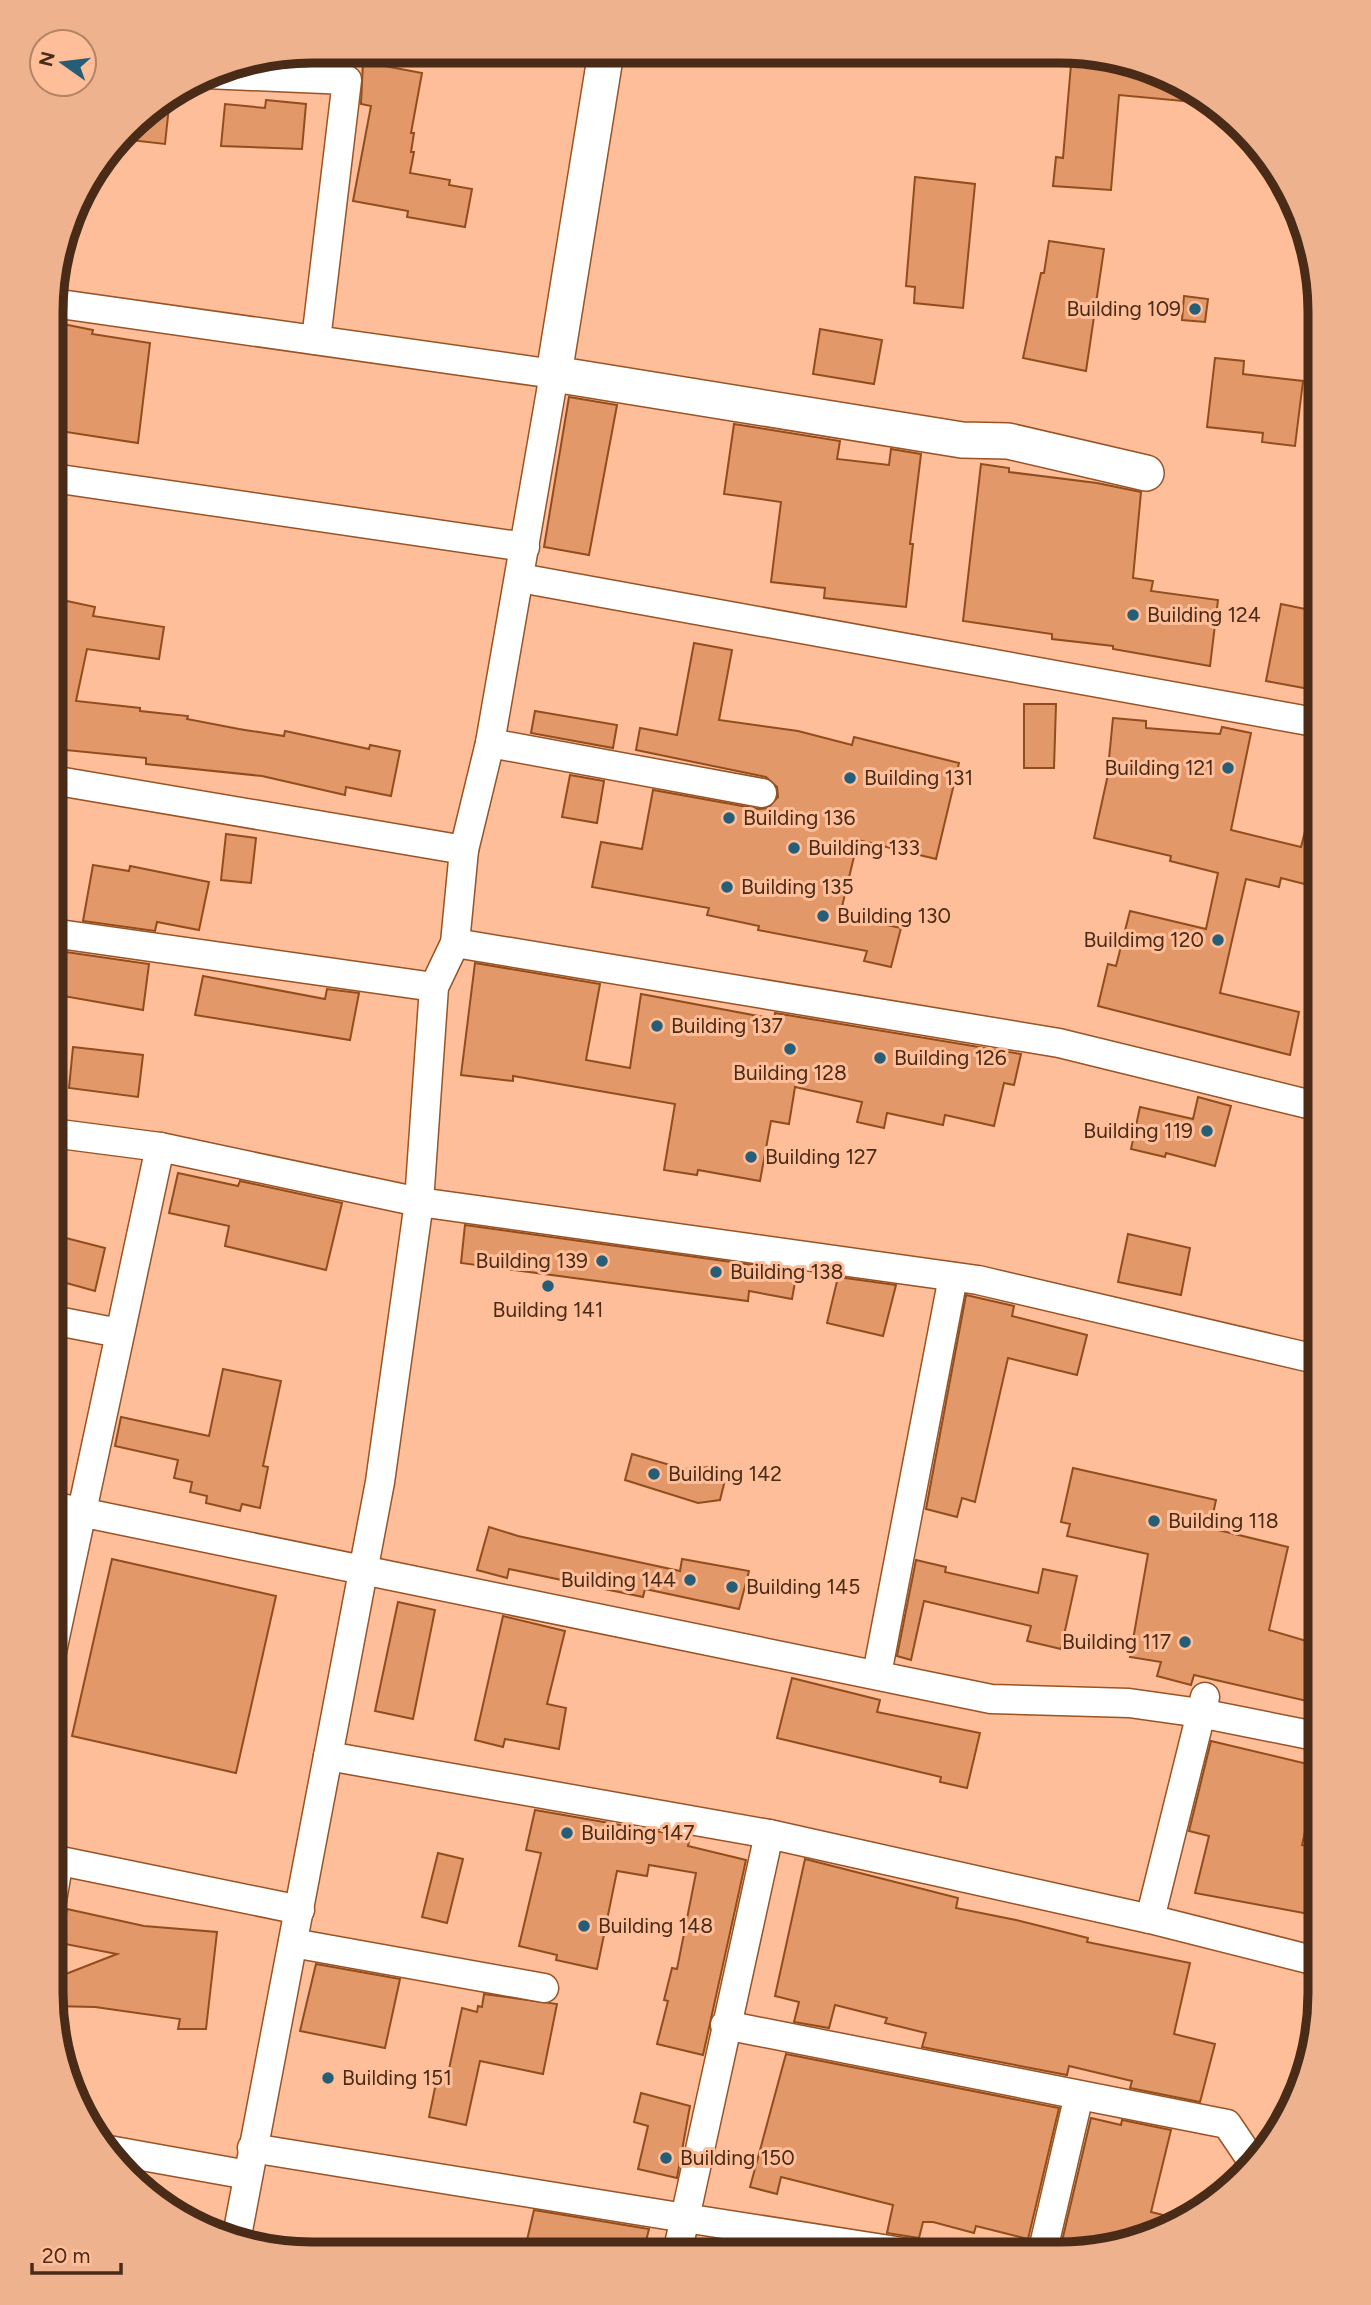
<svg xmlns="http://www.w3.org/2000/svg" width="1371" height="2305" viewBox="0 0 1371 2305" font-family="Figtree,sans-serif">
  <style>
    .building { fill: #e39869; stroke: #924d1d; stroke-width: 2 }
    .lines { fill: none; stroke-linecap: round; stroke-linejoin: round }
    .minor-casing { stroke: #995324; stroke-width: 31 }
    .tertiary-casing { stroke: #995324; stroke-width: 38 }
    .minor { stroke: #fff; stroke-width: 28 }
    .tertiary { stroke: #fff; stroke-width: 35 }
    .poi-dot { fill: #265e78; stroke: #fdbe99; stroke-width: 2.5 }
    .labels { text-anchor: middle; stroke-width: 6; stroke-linejoin: round; paint-order: stroke }
    .poi-label { font-size: 21px; fill: #492b17; stroke: #fdbe99; text-anchor: start }
    .rim { fill: none; stroke: #492b17; stroke-width: 9 }
  </style>
  <rect width="100%" height="100%" fill="#fdbe99"/>
  <g class="building">
    <polygon points="1072,53 1101,55 1159,71 1216,104 1119,95 1111,190 1053,186 1056,157 1063,158"/>
    <polygon points="363,62 422,73 411,133 414,133 411,152 414,152 410,173 450,180 449,185 472,189 465,227 407,217 408,211 353,201 371,106 361,104"/>
    <polygon points="170,97 165,144 121,139 139,116"/>
    <polygon points="266,100 306,104 302,149 221,146 225,104 265,108"/>
    <polygon points="915,177 975,184 963,308 914,303 915,287 906,286"/>
    <polygon points="1049,241 1104,249 1086,371 1023,358 1041,273 1044,273"/>
    <polygon points="1184,296 1208,299 1205,322 1182,320"/>
    <polygon points="53,322 93,330 92,334 150,343 138,443 53,430"/>
    <polygon points="820,329 882,340 874,384 813,374"/>
    <polygon points="1215,358 1244,361 1243,374 1303,381 1295,446 1262,442 1263,433 1207,427"/>
    <polygon points="569,397 617,405 589,555 544,547"/>
    <polygon points="734,424 840,441 837,459 889,465 891,449 921,454 910,544 913,544 906,607 824,598 825,588 771,582 781,502 724,494"/>
    <polygon points="981,464 1009,468 1009,472 1097,483 1141,492 1133,578 1153,581 1151,591 1218,600 1210,666 1113,649 1113,646 1052,639 1052,634 963,621"/>
    <polygon points="53,598 95,607 93,616 164,627 159,659 87,649 76,701 140,708 140,711 188,716 187,719 239,729 284,736 285,731 369,749 370,745 400,751 391,796 346,787 345,795 262,776 146,764 146,758 66,750 63,761 52,760"/>
    <polygon points="1281,604 1320,612 1320,691 1266,681"/>
    <polygon points="694,643 732,650 719,720 798,731 852,745 854,737 959,763 936,859 858,840 840,915 901,928 891,967 864,961 867,951 758,930 759,926 707,915 709,908 592,887 601,842 642,849 653,790 759,809 768,808 778,797 777,787 766,777 636,750 640,728 677,735"/>
    <polygon points="1024,704 1056,704 1054,768 1024,768"/>
    <polygon points="535,711 617,725 613,748 531,733"/>
    <polygon points="1113,718 1146,721 1146,728 1220,734 1222,727 1251,733 1231,830 1301,847 1312,804 1320,805 1320,888 1281,878 1279,887 1246,879 1220,993 1299,1012 1290,1055 1098,1006 1108,964 1116,966 1130,911 1206,929 1218,873 1170,861 1171,856 1094,838 1107,779"/>
    <polygon points="570,775 604,781 597,823 562,817"/>
    <polygon points="226,834 256,838 251,883 221,880"/>
    <polygon points="93,865 129,871 130,866 209,882 199,930 157,922 155,931 83,921"/>
    <polygon points="52,950 149,964 143,1010 52,994"/>
    <polygon points="475,963 600,984 586,1060 630,1068 641,994 774,1019 775,1013 1021,1054 1014,1085 1004,1083 994,1126 945,1115 943,1125 887,1113 884,1128 857,1122 862,1102 795,1087 789,1124 771,1121 760,1181 698,1170 697,1175 664,1170 675,1104 513,1076 513,1081 461,1075"/>
    <polygon points="203,976 325,999 327,989 359,993 350,1040 195,1015"/>
    <polygon points="73,1047 143,1055 138,1097 69,1088"/>
    <polygon points="1198,1097 1231,1106 1215,1166 1166,1153 1165,1157 1131,1149 1140,1107 1193,1119"/>
    <polygon points="178,1173 238,1186 240,1181 342,1203 326,1270 225,1246 229,1226 169,1213"/>
    <polygon points="465,1225 797,1271 792,1299 749,1291 748,1301 461,1263"/>
    <polygon points="1128,1234 1190,1248 1181,1295 1118,1282"/>
    <polygon points="58,1236 105,1248 95,1291 52,1279"/>
    <polygon points="838,1277 896,1285 883,1336 827,1323"/>
    <polygon points="966,1295 1014,1306 1012,1316 1087,1335 1077,1375 1008,1358 975,1502 962,1498 957,1517 926,1509"/>
    <polygon points="223,1369 281,1381 263,1466 268,1467 260,1508 242,1504 240,1511 206,1503 207,1496 190,1492 192,1482 174,1478 178,1460 115,1446 121,1417 209,1436"/>
    <polygon points="632,1454 684,1469 710,1467 725,1480 720,1500 698,1503 625,1480"/>
    <polygon points="1073,1468 1216,1500 1210,1528 1288,1547 1269,1630 1320,1645 1320,1704 1194,1675 1191,1685 1157,1676 1161,1662 1130,1657 1148,1554 1067,1536 1070,1524 1061,1522"/>
    <polygon points="489,1527 518,1536 680,1571 682,1559 749,1571 739,1609 645,1589 643,1597 509,1569 507,1578 477,1570"/>
    <polygon points="112,1559 276,1596 236,1773 72,1736"/>
    <polygon points="916,1560 946,1567 945,1572 1038,1593 1043,1569 1077,1576 1061,1649 1027,1641 1031,1626 924,1601 911,1660 897,1656"/>
    <polygon points="398,1602 435,1610 413,1719 375,1711"/>
    <polygon points="503,1616 565,1631 547,1704 566,1708 559,1749 505,1739 503,1747 475,1740"/>
    <polygon points="792,1678 880,1700 877,1712 980,1733 967,1788 940,1782 941,1777 777,1738"/>
    <polygon points="1211,1741 1320,1767 1302,1845 1320,1849 1320,1916 1195,1893 1209,1836 1189,1831"/>
    <polygon points="535,1810 690,1837 688,1846 746,1860 703,2055 657,2044 668,2001 664,2000 672,1968 677,1969 696,1873 649,1865 647,1876 617,1871 597,1969 556,1960 557,1955 519,1946 541,1853 526,1850"/>
    <polygon points="438,1853 463,1859 447,1923 422,1917"/>
    <polygon points="805,1859 958,1898 956,1908 1016,1920 1088,1938 1087,1942 1190,1963 1174,2034 1215,2044 1200,2102 1130,2088 1132,2081 1069,2066 1067,2075 922,2047 926,2033 885,2023 887,2018 835,2005 829,2028 794,2022 799,2002 775,1996"/>
    <polygon points="67,1909 144,1926 217,1932 206,2029 178,2029 180,2019 95,2007 53,2006 53,1979 117,1954 60,1943"/>
    <polygon points="316,1964 400,1979 385,2048 300,2031"/>
    <polygon points="484,1994 557,2004 543,2074 480,2061 466,2125 429,2117 438,2073 448,2074 462,2008 477,2012 478,2006 482,2007"/>
    <polygon points="786,2054 1059,2108 1028,2239 976,2226 974,2233 933,2222 923,2222 919,2238 887,2233 893,2205 781,2177 777,2194 750,2187"/>
    <polygon points="641,2093 690,2106 677,2178 638,2169 648,2126 634,2122"/>
    <polygon points="1091,2118 1121,2125 1122,2120 1171,2130 1151,2212 1183,2220 1159,2235 1059,2254"/>
    <polygon points="534,2210 649,2229 643,2253 524,2253"/>
  </g>
  <g class="lines">
    <defs>
      <g id="minor">
        <polyline points="206,74 347,80 316,340"/>
        <polyline points="53,303 554,374 490,743 464,850 455,943 434,987 419,1202 380,1482 236,2241"/>
        <polyline points="53,478 525,547"/>
        <polyline points="520,578 1320,723"/>
        <polyline points="490,743 762,793"/>
        <polyline points="52,780 464,850"/>
        <polyline points="52,933 434,987"/>
        <polyline points="455,943 1059,1043 1320,1107"/>
        <polyline points="52,1133 160,1147 419,1202 978,1280 1320,1360"/>
        <polyline points="52,1320 119,1333"/>
        <polyline points="51,1506 991,1699 1129,1703 1200,1713 1320,1737"/>
        <polyline points="51,1656 160,1147"/>
        <polyline points="877,1674 953,1277"/>
        <polyline points="328,1756 769,1834 685,2218 915,2254"/>
        <polyline points="769,1834 1150,1919 1320,1962"/>
        <polyline points="51,1859 300,1910"/>
        <polyline points="51,1906 59,1860"/>
        <polyline points="1150,1919 1205,1697"/>
        <polyline points="293,1943 544,1988"/>
        <polyline points="725,2025 1227,2124 1254,2164"/>
        <polyline points="252,2148 685,2218 677,2253"/>
        <polyline points="103,2149 248,2175"/>
        <polyline points="1042,2254 1079,2095"/>
      </g>
      <polyline id="tertiary" points="606,52 554,374 962,440 1008,441 1146,473"/>
    </defs>
    <use href="#minor" class="minor-casing"/>
    <use href="#tertiary" class="tertiary-casing"/>
    <use href="#minor" class="minor"/>
    <use href="#tertiary" class="tertiary"/>
  </g>
  <g class="poi-dot">
    <circle cx="1195" cy="309" r="7"/>
    <circle cx="1133" cy="615" r="7"/>
    <circle cx="1228" cy="768" r="7"/>
    <circle cx="850" cy="778" r="7"/>
    <circle cx="729" cy="818" r="7"/>
    <circle cx="794" cy="848" r="7"/>
    <circle cx="727" cy="887" r="7"/>
    <circle cx="823" cy="916" r="7"/>
    <circle cx="1218" cy="940" r="7"/>
    <circle cx="657" cy="1026" r="7"/>
    <circle cx="790" cy="1049" r="7"/>
    <circle cx="880" cy="1058" r="7"/>
    <circle cx="1207" cy="1131" r="7"/>
    <circle cx="751" cy="1157" r="7"/>
    <circle cx="602" cy="1261" r="7"/>
    <circle cx="716" cy="1272" r="7"/>
    <circle cx="548" cy="1286" r="7"/>
    <circle cx="654" cy="1474" r="7"/>
    <circle cx="1154" cy="1521" r="7"/>
    <circle cx="690" cy="1580" r="7"/>
    <circle cx="732" cy="1587" r="7"/>
    <circle cx="1185" cy="1642" r="7"/>
    <circle cx="567" cy="1833" r="7"/>
    <circle cx="584" cy="1926" r="7"/>
    <circle cx="328" cy="2078" r="7"/>
    <circle cx="666" cy="2158" r="7"/>
  </g>
  <g class="labels">
    <g class="poi-label">
      <text x="1181" y="316" text-anchor="end">Building 109</text>
      <text x="1147" y="622">Building 124</text>
      <text x="1214" y="775" text-anchor="end">Building 121</text>
      <text x="864" y="785">Building 131</text>
      <text x="743" y="825">Building 136</text>
      <text x="808" y="855">Building 133</text>
      <text x="741" y="894">Building 135</text>
      <text x="837" y="923">Building 130</text>
      <text x="1204" y="947" text-anchor="end">Buildimg 120</text>
      <text x="671" y="1033">Building 137</text>
      <text x="894" y="1065">Building 126</text>
      <text x="790" y="1080" text-anchor="middle">Building 128</text>
      <text x="1193" y="1138" text-anchor="end">Building 119</text>
      <text x="765" y="1164">Building 127</text>
      <text x="588" y="1268" text-anchor="end">Building 139</text>
      <text x="730" y="1279">Building 138</text>
      <text x="548" y="1317" text-anchor="middle">Building 141</text>
      <text x="668" y="1481">Building 142</text>
      <text x="1168" y="1528">Building 118</text>
      <text x="676" y="1587" text-anchor="end">Building 144</text>
      <text x="746" y="1594">Building 145</text>
      <text x="1171" y="1649" text-anchor="end">Building 117</text>
      <text x="581" y="1840">Building 147</text>
      <text x="598" y="1933">Building 148</text>
      <text x="342" y="2085">Building 151</text>
      <text x="680" y="2165">Building 150</text>
    </g>
  </g>
  <path d="M0 0H1371V2305H0ZM312 63H1059A249 249 0 0 1 1308 312V1993A249 249 0 0 1 1059 2242H312A249 249 0 0 1 63 1993V312A249 249 0 0 1 312 63Z" fill="#efb28f" fill-rule="evenodd"/>
  <path class="rim" d="M312 63H1059A249 249 0 0 1 1308 312V1993A249 249 0 0 1 1059 2242H312A249 249 0 0 1 63 1993V312A249 249 0 0 1 312 63Z"/>
  <g transform="translate(63 63) rotate(284)"><circle r="33" fill="#fdbe99" stroke="#b58365" stroke-width="2"/>
  <path d="M0-5L12 26L0 18L-12 26Z" fill="#265e78"/>
  <text y="-10" font-size="19" font-weight="bold" text-anchor="middle" fill="#492b17">N</text>
  </g>
  <path d="M32 2263v10h89v-10" fill="none" stroke="#492b17" stroke-width="3.5"/>
  <text x="42" y="2263" font-size="21" fill="#492b17" stroke="#fdbe99" stroke-width="5" paint-order="stroke">20 m</text>
</svg>
